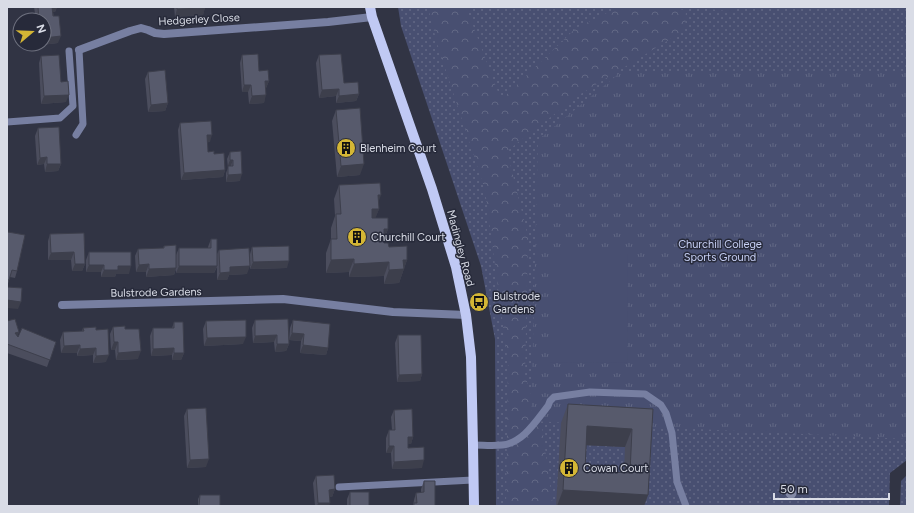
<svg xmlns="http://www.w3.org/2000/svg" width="914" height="513" viewBox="0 0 914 513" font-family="Figtree,sans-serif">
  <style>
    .grass { fill: url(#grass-dots) }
    .forest { fill: url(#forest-crowns) }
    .park { fill: url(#park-tufts) }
    .pitch { fill: #484f71 }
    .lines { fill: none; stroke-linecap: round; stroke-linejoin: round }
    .service { stroke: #777fa1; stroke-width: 7 }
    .minor { stroke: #777fa1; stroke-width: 8 }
    .primary { stroke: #c0c9f4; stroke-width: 10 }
    .tree { fill: #8389a5 }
    .wall { fill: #4b4d5d; fill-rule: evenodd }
    .shaded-wall { fill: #3d3f4c }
    .building { fill: #575a6c; stroke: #3d3f4c; fill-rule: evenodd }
    .labels { text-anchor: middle; stroke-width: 3; stroke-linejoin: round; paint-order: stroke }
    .street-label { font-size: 11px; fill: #d9dce6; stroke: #272a3a }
    .poi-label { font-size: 11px; fill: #d9dce6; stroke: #272a3a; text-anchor: start }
    .park-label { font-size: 11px; fill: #c6cff4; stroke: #272a3a }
  </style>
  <defs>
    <pattern id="grass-dots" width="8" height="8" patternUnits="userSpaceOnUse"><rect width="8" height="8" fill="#484f71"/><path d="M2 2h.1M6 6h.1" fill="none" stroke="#626885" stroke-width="1.8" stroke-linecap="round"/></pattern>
    <pattern id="forest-crowns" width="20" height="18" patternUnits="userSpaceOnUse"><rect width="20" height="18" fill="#484f71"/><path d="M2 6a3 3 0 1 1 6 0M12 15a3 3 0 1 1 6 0" fill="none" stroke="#626885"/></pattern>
    <pattern id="park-tufts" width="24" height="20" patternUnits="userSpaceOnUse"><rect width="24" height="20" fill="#484f71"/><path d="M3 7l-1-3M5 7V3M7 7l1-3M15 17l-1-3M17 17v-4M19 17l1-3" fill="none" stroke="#626885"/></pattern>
  </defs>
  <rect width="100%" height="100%" fill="#313444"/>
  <g class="grass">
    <polygon points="398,7 907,7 907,460 890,473 889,506 496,506 495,339 481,266 401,26"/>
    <polygon points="907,475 907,506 900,506 901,481"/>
  </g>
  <polygon class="forest" points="428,7 466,7 501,100 576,28 619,7 662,7 686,10 685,30 579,95 507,151 528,237 525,376 542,427 553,506 506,506 508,363 485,190 437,43"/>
  <polygon class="park" points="622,71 907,73 907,439 531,421 538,140"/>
  <g class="pitch">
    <polygon points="690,7 736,7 736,12"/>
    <polygon points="549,252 628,252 627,363 549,362"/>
  </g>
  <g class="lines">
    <g class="service">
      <polyline points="7,122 60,118 73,106 69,51"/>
      <polyline points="76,135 83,124 79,50"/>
      <path d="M473 445C483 445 492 446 502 445 523 443 536 421 548 406L550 401 554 397 590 392 645 394 661 405 666 413 672 433 677 482 686 506"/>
      <polyline points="339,487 473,480"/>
    </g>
    <g class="minor">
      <polyline points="79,50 130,31 141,28 148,30 155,33 164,34 328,22 372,17"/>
      <polyline points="62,305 283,299 393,312 466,315"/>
    </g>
    <polyline class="primary" points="370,7 372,17 432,189 456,267 466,315 471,357 473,445 474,506"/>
  </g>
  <circle class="tree" cx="791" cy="493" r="5.5"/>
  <g class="wall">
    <polygon points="34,7 57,7 55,12 53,12 58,43 33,46 32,44 44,44 44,20 36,20"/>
    <polygon points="174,7 205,7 203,15 175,17"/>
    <polygon points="242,55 269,81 266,88 264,103 249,104 248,92 242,92 240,63"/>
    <polygon points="319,55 344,83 359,94 356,101 336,103 336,96 319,98 316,63"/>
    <polygon points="41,56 61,82 66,102 41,104 39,63"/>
    <polygon points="148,72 168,103 165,111 148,112 145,79"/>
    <polygon points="336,110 360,175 337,177 332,121"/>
    <polygon points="180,123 210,142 208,142 208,152 214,154 225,170 223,177 181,180 178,130"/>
    <polygon points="38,128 61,164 58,171 45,172 44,164 37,165 35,136"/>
    <polygon points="230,152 240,181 226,182 226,173 228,168 227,159"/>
    <polygon points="339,185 378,203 379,209 375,218 388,229 384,240 384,243 407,260 399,283 384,284 384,276 349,277 349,272 326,273 326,253 331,239 331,228 335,216 334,199"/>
    <polygon points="7,233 17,271 15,278 10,277 7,287"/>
    <polygon points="84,233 85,264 82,271 72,271 71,260 48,260 48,241 50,234"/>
    <polygon points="211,239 217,254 219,250 247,274 229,275 227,280 217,280 217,267 214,273 176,273 176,269 174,275 146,277 146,272 136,272 135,256 138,249 163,248 164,246 176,263 176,255 179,248 208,248 208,247"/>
    <polygon points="252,247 287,268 250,269 250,254"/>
    <polygon points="89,252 129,274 116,274 115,277 101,277 101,272 86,272 86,260"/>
    <polygon points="255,320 289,344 286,351 275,352 274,342 253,343 252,328"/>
    <polygon points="293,320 328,348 326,355 300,353 301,341 289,340 290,328"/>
    <polygon points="7,321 19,332 17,336 18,337 56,342 47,367 7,353"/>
    <polygon points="206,321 243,344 204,346 203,329"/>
    <polygon points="174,322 184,353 181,360 172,360 172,355 151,356 150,336 153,328 172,328"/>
    <polygon points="113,327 125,329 138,359 116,360 115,350 111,350 110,334"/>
    <polygon points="83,328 96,330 106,362 93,363 93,355 77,356 77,353 61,353 60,340 63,332 82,331"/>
    <polygon points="398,335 422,374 420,381 397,382 395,343"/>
    <path d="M568 404 653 409 648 495 644 506H556L561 423ZM586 445 625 447 624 473 585 471Z"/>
    <polygon points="187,409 206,467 187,468 184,416"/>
    <polygon points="394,410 413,437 411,444 408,444 408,448 422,468 392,469 391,453 386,453 386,438 389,430 392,430 391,417"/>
    <polygon points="316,476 335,489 332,497 330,497 329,506 315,506 313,483"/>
    <polygon points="424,481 435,506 413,506 414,500 416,493 421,493 421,489"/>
    <polygon points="350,492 369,506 347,506 347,499"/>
    <polygon points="200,495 220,506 198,506 198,499"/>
  </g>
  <g class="shaded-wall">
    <polygon points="51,7 57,7 55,12 49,12"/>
    <polygon points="205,8 203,15 175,17 177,9"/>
    <polygon points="61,36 58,43 33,46 33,44 44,44 44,38"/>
    <polygon points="265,81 269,81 266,88"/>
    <polygon points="244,85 251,85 248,92 242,92"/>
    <polygon points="339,89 336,96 319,98 322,90"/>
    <polygon points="359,94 356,101 336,103 339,96"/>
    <polygon points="69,95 66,102 41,104 44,96"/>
    <polygon points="266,95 264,103 249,104 252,96"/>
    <polygon points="168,103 165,111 148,112 151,105"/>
    <polygon points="207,135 212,135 210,142 205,143"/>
    <polygon points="47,157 44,164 37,165 40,158"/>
    <polygon points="230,160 233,160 230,168 228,166 227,168"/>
    <polygon points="47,164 61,164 58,171 45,172"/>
    <polygon points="364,164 360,175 337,177 341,166"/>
    <polygon points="225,170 223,177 181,180 184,173"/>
    <polygon points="242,174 240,181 226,182 228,175"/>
    <polygon points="378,195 381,195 376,209 379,209 374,222 367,223"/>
    <polygon points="384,229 388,229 383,242"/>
    <polygon points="74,252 71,260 48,260 51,253"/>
    <polygon points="354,259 349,272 326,273 331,260"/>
    <polygon points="403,260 407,260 399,283 384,284 389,270"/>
    <polygon points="289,261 287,268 250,269 253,262"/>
    <polygon points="389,262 384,276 349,277 354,264"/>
    <polygon points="75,264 85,264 82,271 72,271"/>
    <polygon points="149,264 146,272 136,272 139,265"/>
    <polygon points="89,265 104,265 101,272 86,272"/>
    <polygon points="118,266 131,266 129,274 116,274 115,277 101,277 104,270"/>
    <polygon points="179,266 217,266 214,273 176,273"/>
    <polygon points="250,266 247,274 229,275 227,280 217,280 220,273 230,267"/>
    <polygon points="176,268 174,275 146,277 149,269"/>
    <polygon points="7,300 21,302 18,309 7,308"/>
    <polygon points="19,332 16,339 15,333"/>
    <polygon points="292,333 304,334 301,341 289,340"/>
    <polygon points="277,335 274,342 253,343 255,336"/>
    <polygon points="246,337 243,344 204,346 207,338"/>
    <polygon points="114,342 118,342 115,350 111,350"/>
    <polygon points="277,344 289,344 286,351 275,352"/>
    <polygon points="80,345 77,353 61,353 64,346"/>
    <polygon points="303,345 328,348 326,355 300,353"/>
    <polygon points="96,348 93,355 77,356 80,349"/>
    <polygon points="174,348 172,355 151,356 153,349"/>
    <polygon points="141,351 138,359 116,360 118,353"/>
    <polygon points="174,353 184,353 181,360 172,360"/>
    <polygon points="109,355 106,362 93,363 96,356"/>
    <polygon points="422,374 420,381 397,382 399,375"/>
    <polygon points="587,426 632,429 625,447 581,445"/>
    <polygon points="408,437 413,437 411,444 405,444"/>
    <polygon points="389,446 394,446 391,453 386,453"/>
    <polygon points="209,459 206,467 187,468 190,460"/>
    <polygon points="424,460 422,468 392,469 394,462"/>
    <polygon points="335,489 332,497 327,497 329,490"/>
    <polygon points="563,490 648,495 644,506 557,506"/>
    <polygon points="318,503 330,503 329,506 317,506"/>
  </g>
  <g class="building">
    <polygon points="38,7 52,7 53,16 59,16 61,36 44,38 44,20 39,20"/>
    <polygon points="177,7 205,7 205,8 177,9"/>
    <polygon points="258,54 259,71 268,70 269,81 265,81 266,95 252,96 251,85 244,85 242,55"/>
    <polygon points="341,54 344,83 358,82 359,94 339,96 339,89 322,90 319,55"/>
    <polygon points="59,55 61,82 68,81 69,95 44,96 41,56"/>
    <polygon points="165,70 168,103 151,105 148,72"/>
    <polygon points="360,108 364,164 341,166 336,110"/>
    <polygon points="211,121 212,135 207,135 208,152 214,151 214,154 224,153 225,170 184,173 180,123"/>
    <polygon points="59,127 61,164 47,164 47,157 40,158 38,128"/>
    <polygon points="241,151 242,174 228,175 228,166 233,166 233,160 230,160 230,152"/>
    <polygon points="380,183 381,195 378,195 379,209 372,209 372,218 388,218 388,229 384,229 384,243 388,243 389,247 407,246 407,260 403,260 404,269 389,270 389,262 354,264 354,259 331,260 331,239 337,239 336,214 341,214 339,185"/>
    <polygon points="8,232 25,235 17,271 12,270 9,280 7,280 7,234"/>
    <polygon points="84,233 85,264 75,264 74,252 51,253 50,234"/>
    <polygon points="211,239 217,239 217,266 179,266 179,248 211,248"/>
    <polygon points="176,245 176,268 149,269 149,264 139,265 138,249 164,248 164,246"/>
    <polygon points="289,246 289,261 253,262 252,247"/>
    <polygon points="249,248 250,266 230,267 230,272 220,273 219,250"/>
    <polygon points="89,252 131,252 131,266 118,266 118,270 104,270 104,265 89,265"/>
    <polygon points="7,287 22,288 21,302 7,300 7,305"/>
    <polygon points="15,319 19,332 15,333 18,337 22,328 56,342 50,360 7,344 7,321"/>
    <polygon points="288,319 289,344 277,344 277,335 255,336 255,320"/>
    <polygon points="246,320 246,337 207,338 206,321"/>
    <polygon points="293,320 330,324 328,348 303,345 304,334 292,333"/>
    <polygon points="174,322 183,322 184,353 174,353 174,348 153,349 153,328 174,328"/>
    <polygon points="125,326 125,329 139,329 141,351 118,353 118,342 114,342 113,327"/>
    <polygon points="96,327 96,330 108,329 109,355 96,356 96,348 80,349 80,345 64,346 63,332 84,331 83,328"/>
    <polygon points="398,335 421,335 422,374 399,375"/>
    <path d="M568 404 653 409 648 495 563 490ZM587 426 632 429 630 473 585 471Z"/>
    <polygon points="206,408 209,459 190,460 187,409"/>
    <polygon points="412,409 413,437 408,437 408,448 424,447 424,460 394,462 394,446 389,446 389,430 395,430 394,410"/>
    <polygon points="334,475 335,489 329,490 330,503 318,503 316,476"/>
    <polygon points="424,481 435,481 435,506 414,506 414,503 417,503 416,493 424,492"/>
    <rect x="350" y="492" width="19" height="14"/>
    <polygon points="200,495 220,495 220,506 199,506"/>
  </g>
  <defs>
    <symbol id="building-disc" viewBox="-11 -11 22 22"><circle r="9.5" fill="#d4b635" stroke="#272a3a"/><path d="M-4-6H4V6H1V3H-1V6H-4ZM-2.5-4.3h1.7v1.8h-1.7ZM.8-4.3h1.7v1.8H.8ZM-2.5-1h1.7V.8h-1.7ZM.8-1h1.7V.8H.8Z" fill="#111"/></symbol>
    <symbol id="bus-disc" viewBox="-11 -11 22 22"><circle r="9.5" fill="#d4b635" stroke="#272a3a"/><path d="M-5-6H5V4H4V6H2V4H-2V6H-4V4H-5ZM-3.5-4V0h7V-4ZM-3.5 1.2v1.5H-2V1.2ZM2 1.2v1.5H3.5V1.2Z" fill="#111"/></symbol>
  </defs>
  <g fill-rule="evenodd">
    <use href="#building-disc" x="335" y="137" width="22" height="22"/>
    <use href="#building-disc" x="346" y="226" width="22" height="22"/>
    <use href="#bus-disc" x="468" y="291" width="22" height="22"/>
    <use href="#building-disc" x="558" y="457" width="22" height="22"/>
  </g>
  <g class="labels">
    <g class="street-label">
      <text transform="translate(199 19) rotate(-3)" y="4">Hedgerley Close</text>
      <text transform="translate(461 248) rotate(75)" y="4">Madingley Road</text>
      <text transform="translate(156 292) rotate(-1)" y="4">Bulstrode Gardens</text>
    </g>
    <g class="poi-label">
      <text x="360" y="152">Blenheim Court</text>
      <text x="371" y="241">Churchill Court</text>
      <text x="493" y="300">Bulstrode<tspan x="493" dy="13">Gardens</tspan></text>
      <text x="583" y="472">Cowan Court</text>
    </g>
    <g class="park-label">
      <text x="720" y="248">Churchill College<tspan x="720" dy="13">Sports Ground</tspan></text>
    </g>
  </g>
  <rect width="914" height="513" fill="none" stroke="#d9dce6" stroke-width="16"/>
  <g transform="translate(32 32) rotate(71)"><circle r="19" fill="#272a3a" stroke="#6e717f"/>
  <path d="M0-3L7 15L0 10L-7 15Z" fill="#d4b635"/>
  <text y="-6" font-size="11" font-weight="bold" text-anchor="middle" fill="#d9dce6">N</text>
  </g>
  <path d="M774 493v6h115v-6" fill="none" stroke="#d9dce6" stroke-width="2"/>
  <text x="780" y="493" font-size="12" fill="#d9dce6" stroke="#272a3a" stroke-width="3" paint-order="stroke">50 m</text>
</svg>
